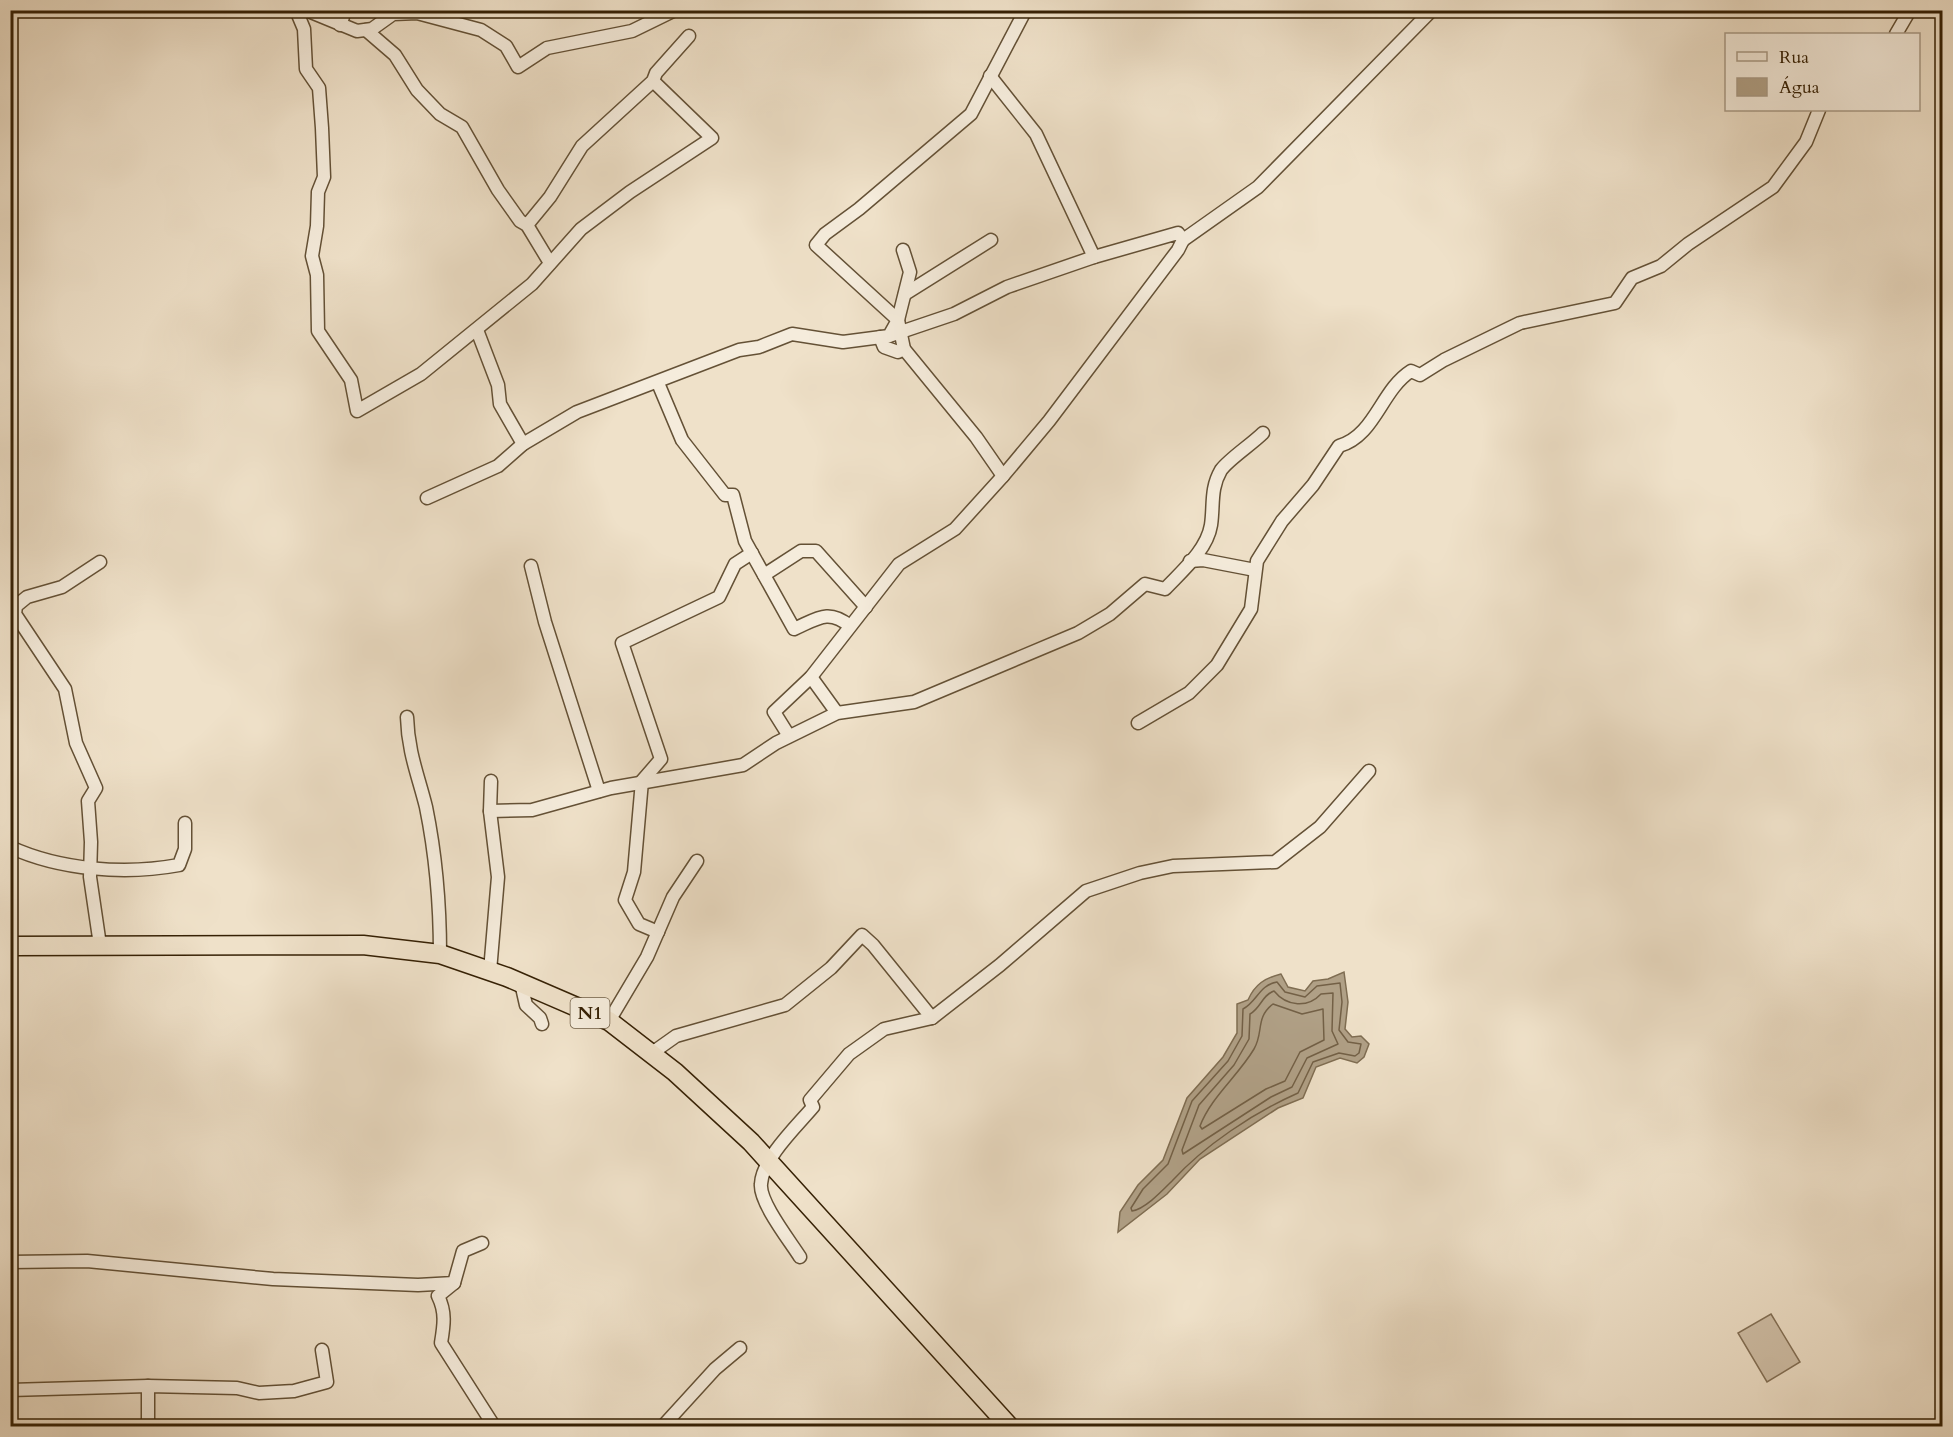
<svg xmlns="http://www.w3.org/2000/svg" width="1953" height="1437" viewBox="0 0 1953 1437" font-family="Cardo,serif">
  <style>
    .green { fill: #d0c0a8; stroke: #837056; stroke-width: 1.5 }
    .water { fill: #b0a086; stroke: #7f6d52; stroke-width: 1.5 }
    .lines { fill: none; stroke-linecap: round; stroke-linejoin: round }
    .shore { stroke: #736046; stroke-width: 1.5 }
    .minor-casing { stroke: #645136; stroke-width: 15 }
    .highway-casing { stroke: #362105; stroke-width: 21 }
    .minor { stroke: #f5ecdc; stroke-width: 12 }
    .highway { stroke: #efe1c9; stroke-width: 18 }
    .labels { text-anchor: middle; stroke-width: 4.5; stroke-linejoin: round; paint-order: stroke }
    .shield { fill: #f5ecdc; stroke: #6f5e46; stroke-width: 1.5 }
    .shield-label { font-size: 18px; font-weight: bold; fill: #362105 }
  </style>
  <rect width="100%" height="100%" fill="#efe1c9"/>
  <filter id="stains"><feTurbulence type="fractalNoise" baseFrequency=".00333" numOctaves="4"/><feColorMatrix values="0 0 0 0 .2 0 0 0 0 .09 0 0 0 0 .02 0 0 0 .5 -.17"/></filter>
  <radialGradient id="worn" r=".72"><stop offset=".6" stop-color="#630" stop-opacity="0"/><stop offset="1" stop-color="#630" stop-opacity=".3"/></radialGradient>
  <polygon class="green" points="1771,1314 1800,1362 1767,1382 1738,1333"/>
  <path class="water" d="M1344 972 1348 1002 1345 1029 1352 1037 1361 1036 1369 1044 1364 1057 1357 1063 1340 1058 1316 1067 1303 1098 1278 1108 1200 1159 1167 1194 1118 1232 1120 1212 1138 1185 1163 1160 1187 1098 1223 1057 1237 1033V1004L1248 1000C1255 984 1265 978 1281 974L1288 987 1305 991 1313 981 1328 979Z"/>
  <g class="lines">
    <g class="shore">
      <path d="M1277 982 1285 992 1305 997 1317 986 1340 983 1342 1002 1339 1030 1348 1042 1361 1044 1359 1053 1355 1056 1339 1053 1313 1062 1298 1093C1253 1113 1205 1145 1172 1181 1162 1191 1145 1209 1132 1211L1131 1208 1143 1189 1168 1164 1192 1101 1228 1061 1242 1036 1243 1009C1257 1002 1259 985 1277 982Z"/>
      <path d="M1274 991C1287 1007 1308 1008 1321 994L1333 993 1332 1031 1338 1044 1307 1058 1292 1087 1271 1097 1183 1154 1182 1150 1199 1105 1234 1065 1249 1039 1250 1014C1261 1008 1262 995 1274 991Z"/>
      <path d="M1273 1004 1302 1014 1323 1009 1324 1040 1300 1052 1285 1081 1266 1089 1202 1129 1200 1126C1211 1097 1238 1076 1254 1049 1264 1032 1255 1018 1273 1004Z"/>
    </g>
    <defs>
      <g id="minor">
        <polyline points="296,10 304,29 306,69 319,88 322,128 324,177 318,192 317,226 312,256 317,275 318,331 351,380 357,411 421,374 532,284 581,229 630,192 712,138 653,81"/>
        <polyline points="306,10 357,31 372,29 393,14 417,13 481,30 506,46 518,67 547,48 632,31 675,10"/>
        <polyline points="340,25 343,17 341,10"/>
        <polyline points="366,30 395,55 417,90 440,114 462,127 498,190 520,221 527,225 550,263"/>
        <polyline points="1896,34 1910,10"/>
        <polyline points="990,76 1036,134 1094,257"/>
        <polyline points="527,225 550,197 582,146 653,81 656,73 689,36"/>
        <polyline points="1183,240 1258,187 1432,10"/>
        <polyline points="903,250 910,272 898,320 904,349 976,437 1003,476"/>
        <polyline points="905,294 991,240"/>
        <polyline points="477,330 498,385 500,404 523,444"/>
        <polyline points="880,337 884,347 898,352 904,349"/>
        <path d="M658 383 682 440 725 495H733L745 541 794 629C817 619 828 608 850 626"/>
        <polyline points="427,498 498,466 523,444 577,412 739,350 759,347 792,334 843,342 889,336 898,320 816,245 825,234 859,209 971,114 1024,13"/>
        <polyline points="1190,561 1203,560 1255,570"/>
        <polyline points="100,562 62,587 27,597 16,606 15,614 65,689 76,743 96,788 88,801 91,842 90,877 100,945"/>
        <polyline points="531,566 545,622 599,791"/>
        <polyline points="764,575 801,551 816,551 866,607"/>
        <polyline points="811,677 837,713"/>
        <path d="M407 717C408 752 418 775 426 807 436 856 440 905 440 954"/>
        <path d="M1138 723 1189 693 1217 665 1251 609 1257 561 1282 521 1313 485 1339 446C1375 436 1381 390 1411 371L1420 375 1444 360 1520 323 1615 303 1632 278 1661 266 1688 244 1773 187 1806 142 1819 110"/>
        <polyline points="789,736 774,712 811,677 899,564 955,529 1003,476 1049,421 1178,250 1183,240 1178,233 1094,257 1007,287 954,314 889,336"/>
        <path d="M490 811 532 810 611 788 743 765 776 743 837 713 914 702 1078 633 1110 614 1145 584 1165 589C1182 571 1207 550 1211 525 1214 505 1210 489 1221 470 1229 459 1252 444 1263 433"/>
        <path d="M10 847C60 870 125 875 179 865L185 849V823"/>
        <polyline points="658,932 639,924 625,900 634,872 642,781 661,759 622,643 719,597 735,564 752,553"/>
        <polyline points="490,971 498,877 490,811 491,781"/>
        <polyline points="521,983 526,1005 540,1018 542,1024"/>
        <polyline points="609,1021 647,957 673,897 697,861"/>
        <polyline points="652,1053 676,1036 785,1005 831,968 862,935 873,945 932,1018"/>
        <path d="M800 1257C790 1241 759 1202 761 1184 762 1159 797 1126 813 1107L810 1100 849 1054 884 1029 932 1018 1000 965 1086 891 1140 873 1173 866 1275 862 1320 827 1369 771"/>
        <polyline points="10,1262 87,1261 273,1279 418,1285 454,1283 463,1251 482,1243"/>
        <path d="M454 1283 438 1296C446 1312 444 1325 441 1343L494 1426"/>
        <polyline points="148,1386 148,1426"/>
        <polyline points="10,1390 148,1386 237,1388 259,1393 294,1391 327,1382 322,1350"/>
        <polyline points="663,1426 715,1369 740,1348"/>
      </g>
      <polyline id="highway" points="10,946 363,945 440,954 507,977 609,1021 675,1072 751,1142 1009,1426"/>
    </defs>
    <use href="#minor" class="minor-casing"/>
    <use href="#highway" class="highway-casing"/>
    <use href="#minor" class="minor"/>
    <use href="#highway" class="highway"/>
  </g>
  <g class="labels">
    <rect class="shield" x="570.5" y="998" width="39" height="30" rx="4.5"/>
    <g class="shield-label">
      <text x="590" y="1019">N1</text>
    </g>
  </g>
  <rect width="1953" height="1437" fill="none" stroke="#efe1c9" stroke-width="36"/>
  <rect x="12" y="12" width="1929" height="1413" fill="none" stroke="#362105" stroke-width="3"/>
  <rect x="18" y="18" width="1917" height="1401" fill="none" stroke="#362105" stroke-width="1.5"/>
  <rect x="1725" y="33" width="195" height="78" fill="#f5ecdc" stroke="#a99b86" stroke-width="1.5"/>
  <rect x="1737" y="52" width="30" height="9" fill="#f5ecdc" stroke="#a99b86" stroke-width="1.5"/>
  <text x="1779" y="63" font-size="18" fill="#362105">Rua</text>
  <rect x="1737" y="78" width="30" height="18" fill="#b0a086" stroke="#a99b86" stroke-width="1.5"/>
  <text x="1779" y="93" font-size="18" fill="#362105">Água</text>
  <rect width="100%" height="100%" filter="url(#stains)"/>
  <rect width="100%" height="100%" fill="url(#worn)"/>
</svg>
